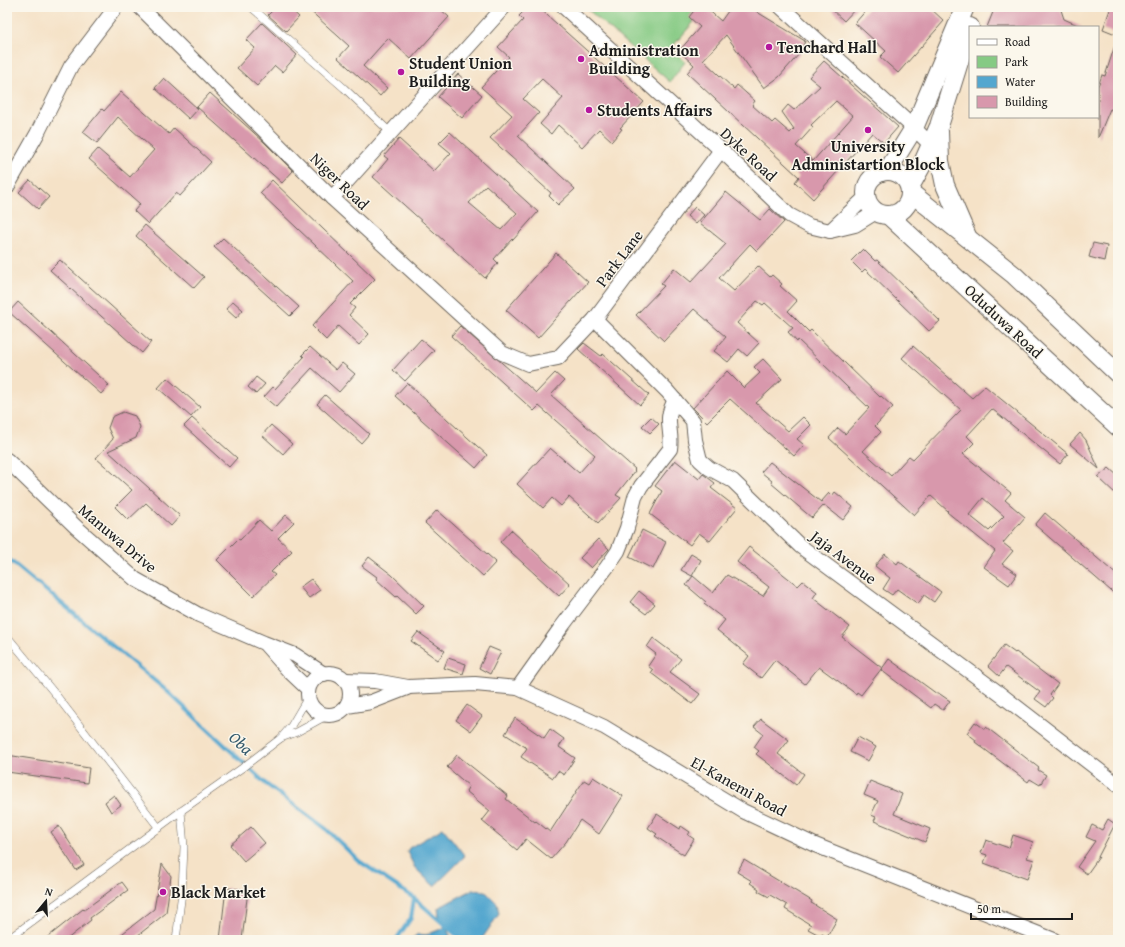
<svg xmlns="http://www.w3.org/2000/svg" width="1125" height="947" viewBox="0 0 1125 947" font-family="'Gentium Book Plus',serif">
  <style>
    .green { fill: #86ca84; stroke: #517350 }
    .water { fill: #54a7cf; stroke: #386276 }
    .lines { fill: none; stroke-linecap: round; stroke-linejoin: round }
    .stream { stroke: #54a7cf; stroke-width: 4 }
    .building { fill: #d898ac; fill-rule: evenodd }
    .service-casing { stroke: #686158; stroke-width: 8 }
    .minor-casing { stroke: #686158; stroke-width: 16 }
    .tertiary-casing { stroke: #686158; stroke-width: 20 }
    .service { stroke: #fff; stroke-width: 7 }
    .minor { stroke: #fff; stroke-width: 14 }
    .tertiary { stroke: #fff; stroke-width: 18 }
    .poi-dot { fill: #b5179e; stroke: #fbf7ec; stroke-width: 1.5 }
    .labels { text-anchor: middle; stroke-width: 3; stroke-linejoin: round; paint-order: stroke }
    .poi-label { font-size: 16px; font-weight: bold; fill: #1c1c1c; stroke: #fbf7ec; text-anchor: start }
    .street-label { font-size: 16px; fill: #1c1c1c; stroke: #fbf7ec }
    .water-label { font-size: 17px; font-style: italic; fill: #355b6d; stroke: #fbf7ec }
  </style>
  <rect width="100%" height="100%" fill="#fbf7ec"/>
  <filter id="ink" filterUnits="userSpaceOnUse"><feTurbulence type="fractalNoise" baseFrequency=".025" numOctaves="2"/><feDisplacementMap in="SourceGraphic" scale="8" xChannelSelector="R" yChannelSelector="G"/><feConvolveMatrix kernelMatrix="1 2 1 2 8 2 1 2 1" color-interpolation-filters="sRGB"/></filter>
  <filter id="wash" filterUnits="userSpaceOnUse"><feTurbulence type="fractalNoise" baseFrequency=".012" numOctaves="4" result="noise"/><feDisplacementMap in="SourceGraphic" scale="16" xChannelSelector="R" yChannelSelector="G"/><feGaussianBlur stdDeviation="0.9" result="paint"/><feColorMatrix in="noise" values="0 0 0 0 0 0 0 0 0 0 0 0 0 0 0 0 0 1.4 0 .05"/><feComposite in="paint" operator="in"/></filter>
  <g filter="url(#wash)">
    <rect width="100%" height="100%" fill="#f5e2c7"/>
    <polygon class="green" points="585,7 707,7 671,48 685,62 670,82"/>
    <g class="water">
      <polygon points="443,828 465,856 445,876 434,886 415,868 407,852 409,848"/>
      <polygon points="472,890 485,891 497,903 499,914 481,940 463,940 447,926 439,917 438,908"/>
      <polygon points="446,927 452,940 410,940 418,934 426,935"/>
    </g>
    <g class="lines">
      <g class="stream">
        <polyline points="7,558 167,691 266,784 325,828 359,861 414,898 462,940"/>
        <polyline points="396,940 411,918 414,898"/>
      </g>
    </g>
    <g id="blocks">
      <g class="building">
        <polygon points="276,7 288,7 299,17 286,31 268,15"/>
        <polygon points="306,7 438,7 449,17 411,59 388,38 363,66 387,88 380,96 338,58 349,46"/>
        <polygon points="528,7 538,7 644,102 620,128 622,129 612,141 599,129 582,147 558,125 551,134 540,124 563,98 542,79 523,99 539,113 518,136 575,189 558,205 549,196 551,193 490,138 512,115 481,87 509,57 498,47 523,20 519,16"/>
        <path d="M697 7H705L721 21 731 7H752L757 12 805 41 800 53 779 77 764 88 726 35 703 60 734 89 737 85 755 101 752 105 772 123 775 120 790 133 794 129 782 112 788 105 794 110 820 86 809 77 824 61 898 127 884 143 872 133 813 199 795 182 799 177 687 73 694 65 679 51 700 27 689 17ZM836 101 853 116 813 161 796 146 813 127 811 125Z"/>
        <polygon points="829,7 857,7 844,21"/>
        <polygon points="869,7 929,7 944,21 898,73 880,57 886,51 855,23"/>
        <polygon points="995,7 1060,7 1064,19 1082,27 987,27"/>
        <polygon points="1111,7 1118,7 1118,35 1103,29"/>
        <polygon points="262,23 297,55 282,72 275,66 257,86 237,68 255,48 246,40"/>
        <polygon points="1116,42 1118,42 1118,106 1116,111 1110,109 1098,138 1098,86 1102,75 1105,76"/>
        <polygon points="458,74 482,95 462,118 438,97"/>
        <polygon points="164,78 198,109 189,119 155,88"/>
        <polygon points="121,92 169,134 174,128 211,162 180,196 176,193 148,224 134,211 140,204 89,159 98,149 130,177 154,150 118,117 97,143 83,132 102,109 104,111"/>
        <polygon points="210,93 264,142 293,171 282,183 197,107"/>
        <path d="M450 132 538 212 513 240 512 239 494 259 498 263 485 278 373 177 388 159 384 156 399 139 434 171 451 153 439 143ZM486 185 517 213 501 230 469 203Z"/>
        <polygon points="30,180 49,197 38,209 19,192"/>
        <polygon points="272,180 375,279 350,304 355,308 349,315 369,334 359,345 338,326 326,340 312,326 353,281 260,193"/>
        <path d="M726 192 760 220 770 209 784 222 757 251 750 244 719 278 734 291 758 266 770 277 772 275 782 284 780 286 797 301 788 311 809 332 811 330 880 397 881 396 893 407 875 426 881 432 863 451 891 476 909 456 913 459 961 410 902 358 913 346 972 398 985 386 1068 454 1060 464 992 409 967 436 974 443 963 454 1011 493 1005 500 1025 517 1003 543 1013 551 1002 564 1017 574 1009 585 984 567 995 551 947 512 948 511 931 496 914 515 829 438 838 428 845 434 869 408 798 340 797 342 788 332 793 328 765 303 763 305 757 301 737 323 759 343 747 356 739 349 728 362 714 351 726 337 694 309 664 341 636 315 664 286 661 284 674 268 691 282 726 244 700 223ZM983 498 1004 516 989 531 969 515Z"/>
        <polygon points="695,207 704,215 696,224 687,216"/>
        <polygon points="145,225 204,277 194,288 136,236"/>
        <polygon points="223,238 299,307 290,316 214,247"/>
        <polygon points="1093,243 1107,246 1104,261 1089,257"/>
        <polygon points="863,249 875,261 877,260 940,321 929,331 865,269 862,272 851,261"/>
        <polygon points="556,253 588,282 538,338 506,310"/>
        <polygon points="60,260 151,342 142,353 50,270"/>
        <polygon points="233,301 243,310 236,318 226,309"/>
        <polygon points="18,302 109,385 101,394 9,312"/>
        <polygon points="460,326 536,393 555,373 564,381 551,395 635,469 634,470 635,471 616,495 621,498 598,523 569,497 561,506 552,498 543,508 517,484 550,448 579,473 595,455 539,406 534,411 451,336"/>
        <polygon points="421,339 434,350 405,381 393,370"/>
        <polygon points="584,343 601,356 603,354 649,395 640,405 578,349"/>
        <polygon points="310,347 336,370 342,363 355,374 339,392 312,368 276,407 264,397 273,387 275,389 304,357 302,355"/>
        <polygon points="763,359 782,379 756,403 788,431 803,417 811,425 797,439 804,445 794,456 730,399 707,422 693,408 727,371 744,388 760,373 754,367"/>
        <polygon points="256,377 265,384 256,394 248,387"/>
        <polygon points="167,378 200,407 191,417 158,388"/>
        <polygon points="407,383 487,455 476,468 395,396"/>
        <polygon points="325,395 369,434 361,443 317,404"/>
        <polygon points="123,412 135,416 140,427 136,438 108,451 180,516 171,526 146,503 128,520 115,507 132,490 96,458 113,439 108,428 112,417"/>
        <polygon points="651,417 659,424 650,433 642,426"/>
        <polygon points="192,418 237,458 229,467 184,426"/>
        <polygon points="271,425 292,444 283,454 262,435"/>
        <polygon points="1080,433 1086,440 1099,469 1070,444"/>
        <polygon points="675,460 699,479 703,474 715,483 711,488 737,508 710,541 699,533 690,545 650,514 662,491 655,486"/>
        <polygon points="770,462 821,502 829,493 832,496 835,492 853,507 843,520 824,505 812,518 771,483 772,481 761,472"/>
        <polygon points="1109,468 1118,476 1118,496 1098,477"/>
        <polygon points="437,510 496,562 483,576 425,523"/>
        <polygon points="1045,513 1118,576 1118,597 1035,525"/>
        <polygon points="286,515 294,522 278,538 292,551 271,572 275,575 253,596 217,560 238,539 240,540 259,520 271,531"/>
        <polygon points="511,530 570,584 559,596 500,542"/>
        <polygon points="642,530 666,542 653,569 629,557"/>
        <polygon points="598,539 609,549 591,568 580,558"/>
        <polygon points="749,547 798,586 803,581 817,592 813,598 850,627 842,637 882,668 861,695 857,692 856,694 819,667 805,684 775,660 761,678 743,664 749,656 717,630 725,620 704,604 706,602 686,585 693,576 713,593 727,575 763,596 769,587 737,562"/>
        <polygon points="691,554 701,560 692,576 681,570"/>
        <polygon points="885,554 897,564 899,561 941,592 934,602 924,595 918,604 897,589 892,595 883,589 890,578 875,566"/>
        <polygon points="369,557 392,575 424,606 416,614 397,596 396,597 376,579 377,577 362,566"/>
        <polygon points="311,579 320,590 309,598 300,587"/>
        <polygon points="639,591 655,604 646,614 630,602"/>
        <polygon points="418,632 445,651 438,660 411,641"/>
        <polygon points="653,638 681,659 670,672 700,694 692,704 651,673 653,670 648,666 656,654 647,647"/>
        <polygon points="1004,645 1015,653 1016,652 1058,684 1050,695 1053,698 1046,707 1035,699 1040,692 1006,667 999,676 988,666"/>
        <polygon points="489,647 501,652 490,674 479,668"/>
        <polygon points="448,658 466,664 463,674 444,668"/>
        <polygon points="889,659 937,694 937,692 950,701 943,710 934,704 931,708 881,670"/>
        <polygon points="467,705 482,716 471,731 456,720"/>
        <polygon points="515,718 544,738 550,729 564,739 559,747 575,758 564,775 558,771 553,778 521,757 527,748 505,734"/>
        <polygon points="761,719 789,740 778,754 804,774 796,785 756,754 759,751 754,747 763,734 754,727"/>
        <polygon points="975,722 985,729 986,727 1039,768 1038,770 1046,775 1040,785 1030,779 1028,782 975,742 976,740 967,733"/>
        <polygon points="858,737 876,747 868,761 850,752"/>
        <polygon points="7,755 89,768 87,783 7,772"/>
        <polygon points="457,755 508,796 506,799 535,822 536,821 550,832 584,780 589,783 593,777 623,796 599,834 580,820 566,842 551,859 526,839 517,850 482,821 490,811 466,791 469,786 447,767"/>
        <polygon points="870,781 902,794 894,814 930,829 925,842 874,821 876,817 871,815 878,801 864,795"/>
        <polygon points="114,795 121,805 111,812 105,802"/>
        <polygon points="657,814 680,829 681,826 690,832 688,835 694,839 684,855 655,836 657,834 648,828"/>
        <polygon points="1108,819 1115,824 1098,857 1099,857 1087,874 1077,867 1095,841 1086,837 1092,825 1102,830"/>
        <polygon points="59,826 84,865 76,870 51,832"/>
        <polygon points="251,827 265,843 244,861 230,845"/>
        <polygon points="1013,835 1033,842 1027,858 1034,860 1027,879 984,863 987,855 981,853 986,840 1009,848"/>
        <polygon points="744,860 812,901 811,903 813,904 837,919 827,937 822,934 821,936 808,929 811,925 785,909 787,905 770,895 769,897 758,891 759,889 750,883 752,881 737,872"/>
        <polygon points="162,864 171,876 166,913 132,940 114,940 154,909"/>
        <polygon points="122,882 128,890 90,918 91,920 66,940 44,940 83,909 84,910"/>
        <polygon points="226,888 248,890 242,940 220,940"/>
      </g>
    </g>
  </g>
  <g filter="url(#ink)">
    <use href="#blocks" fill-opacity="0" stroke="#686158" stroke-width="1"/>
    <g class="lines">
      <defs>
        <g id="service">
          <polyline points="251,7 344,88 390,132"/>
          <polyline points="7,636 56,695 159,828"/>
          <polyline points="281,738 291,726 308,697"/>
          <polyline points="7,940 181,811 242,768 281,738 297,732 328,715"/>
          <polyline points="176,940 182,892 184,847 181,811"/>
        </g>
        <g id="minor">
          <polyline points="140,7 332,198 502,353 528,364 558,358 595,319 721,150"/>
          <polyline points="564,7 721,150 789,215 809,226 830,231 855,225 876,212"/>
          <polyline points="781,7 914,128 931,145"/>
          <polyline points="7,187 37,134 71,66 116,7"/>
          <polyline points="332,198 504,7"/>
          <polyline points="830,231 866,197"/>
          <polyline points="595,319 667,391 693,421 695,440 700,460 709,468 733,481 800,546 1000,694 1118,785"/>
          <polyline points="7,460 76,527 135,579 199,615 264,643 295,655 324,674"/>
          <polyline points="266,645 289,671 308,689"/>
          <circle cx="329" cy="694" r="21"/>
          <polyline points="345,680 375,681 408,687 475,684 518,688 604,727 743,811 815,845 1054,940"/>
          <path d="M518 688 560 629 607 567 618 551 627 528 635 497 641 486 670 449C673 429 663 421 675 400"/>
          <polyline points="347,706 371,702 407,688"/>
        </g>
        <g id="tertiary">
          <polyline points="939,131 940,161 945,185 967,236"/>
          <polyline points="888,170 914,128 965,7"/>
          <circle cx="888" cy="193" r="22"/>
          <polyline points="910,187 921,167 939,126 970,27"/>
          <polyline points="910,192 1014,275 1118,374"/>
          <polyline points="888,215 1118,427"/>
        </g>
      </defs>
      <use href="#service" class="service-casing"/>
      <use href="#minor" class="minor-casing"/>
      <use href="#tertiary" class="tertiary-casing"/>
      <use href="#service" class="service"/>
      <use href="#minor" class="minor"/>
      <use href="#tertiary" class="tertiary"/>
    </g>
  </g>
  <g class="poi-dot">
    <circle cx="769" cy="47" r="4"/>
    <circle cx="581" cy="59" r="4"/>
    <circle cx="401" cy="72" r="4"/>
    <circle cx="589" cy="110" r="4"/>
    <circle cx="868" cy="130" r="4"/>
    <circle cx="163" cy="892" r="4"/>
  </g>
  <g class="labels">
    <g class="poi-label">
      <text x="777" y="53">Tenchard Hall</text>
      <text x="589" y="56">Administration<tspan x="589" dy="18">Building</tspan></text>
      <text x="409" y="69">Student Union<tspan x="409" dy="18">Building</tspan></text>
      <text x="597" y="116">Students Affairs</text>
      <text x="868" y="152" text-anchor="middle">University<tspan x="868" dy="18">Administartion Block</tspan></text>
      <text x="171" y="898">Black Market</text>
    </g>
    <g class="street-label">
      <text transform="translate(749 154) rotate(43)" y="6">Dyke Road</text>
      <text transform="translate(340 181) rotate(44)" y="6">Niger Road</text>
      <text transform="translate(619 258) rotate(-53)" y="6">Park Lane</text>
      <text transform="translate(1004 321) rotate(43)" y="6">Oduduwa Road</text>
      <text transform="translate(118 538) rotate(40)" y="6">Manuwa Drive</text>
      <text transform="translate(844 557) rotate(37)" y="6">Jaja Avenue</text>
      <text transform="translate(739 786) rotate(29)" y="6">El-Kanemi Road</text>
    </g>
    <g class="water-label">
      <text transform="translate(241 743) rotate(43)" y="6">Oba</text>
    </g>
  </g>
  <rect width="1125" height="947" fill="none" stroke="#fbf7ec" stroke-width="24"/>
  <rect x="969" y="26" width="130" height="92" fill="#fbf7ec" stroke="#a29f99"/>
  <rect x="977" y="39" width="20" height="6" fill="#ffffff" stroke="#a29f99"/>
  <text x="1005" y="46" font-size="12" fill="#1c1c1c">Road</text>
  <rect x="977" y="56" width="20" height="12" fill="#86ca84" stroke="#a29f99"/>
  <text x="1005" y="66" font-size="12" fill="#1c1c1c">Park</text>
  <rect x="977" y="76" width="20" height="12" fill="#54a7cf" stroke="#a29f99"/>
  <text x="1005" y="86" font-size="12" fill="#1c1c1c">Water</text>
  <rect x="977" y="96" width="20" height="12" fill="#d898ac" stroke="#a29f99"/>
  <text x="1005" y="106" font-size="12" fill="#1c1c1c">Building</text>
  <g transform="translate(46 901) rotate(18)" stroke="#fbf7ec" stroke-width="3" paint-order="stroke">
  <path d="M0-3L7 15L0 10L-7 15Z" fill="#1c1c1c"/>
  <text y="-6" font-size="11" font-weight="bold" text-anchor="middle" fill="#1c1c1c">N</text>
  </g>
  <path d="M971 913v6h101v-6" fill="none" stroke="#1c1c1c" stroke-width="2"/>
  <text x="977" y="913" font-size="12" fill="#1c1c1c" stroke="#fbf7ec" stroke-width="3" paint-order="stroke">50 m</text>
</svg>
